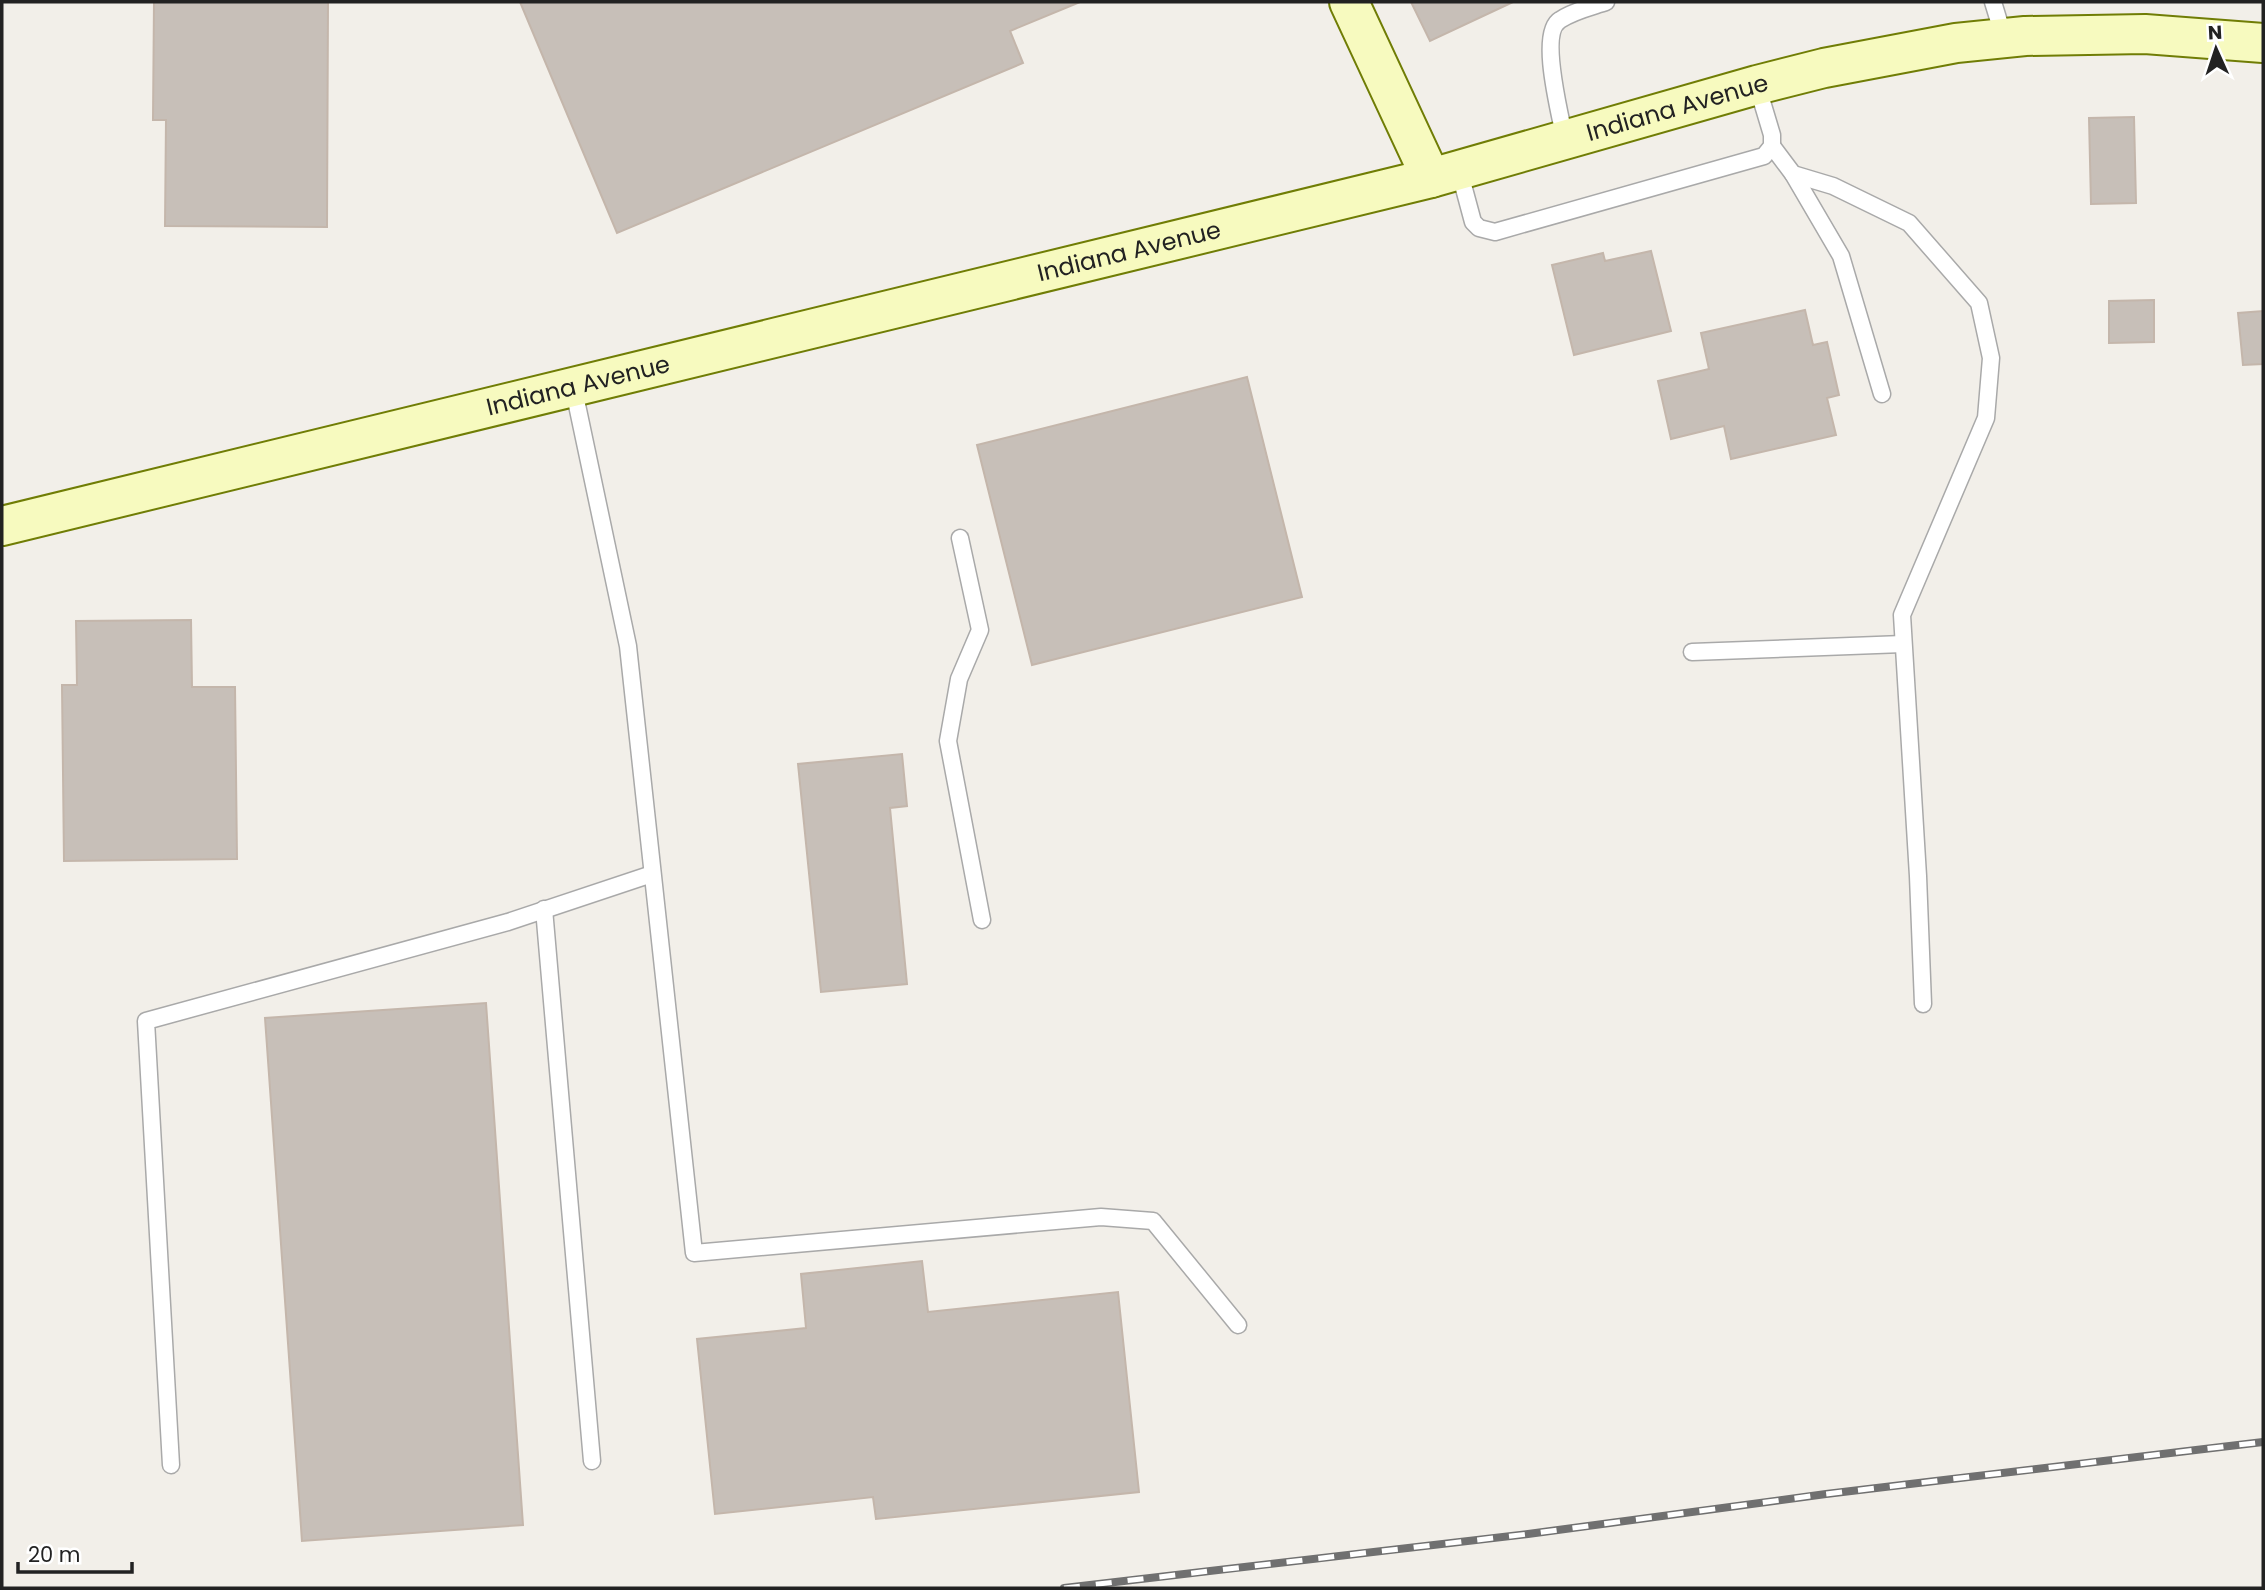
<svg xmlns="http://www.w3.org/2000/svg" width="2265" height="1590" viewBox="0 0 2265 1590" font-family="Poppins,sans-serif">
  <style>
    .building { fill: #c7bfb8; stroke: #c4b6ab; stroke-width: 2 }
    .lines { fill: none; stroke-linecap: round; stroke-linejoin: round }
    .lane-casing { stroke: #a9a9a9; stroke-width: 19 }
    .secondary-casing { stroke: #707d05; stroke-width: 42 }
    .lane { stroke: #fff; stroke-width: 16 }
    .secondary { stroke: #f7fabf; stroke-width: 38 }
    .rail-casing { stroke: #707070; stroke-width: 8 }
    .rail { stroke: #fff; stroke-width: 5; stroke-dasharray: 16; stroke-linecap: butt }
    .labels { text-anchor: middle; stroke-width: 5; stroke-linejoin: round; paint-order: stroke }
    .street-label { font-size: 24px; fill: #222; stroke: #fff }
  </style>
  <rect width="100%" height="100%" fill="#f2efe9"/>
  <g class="building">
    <polygon points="154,2 328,2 327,227 165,226 166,120 153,120"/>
    <polygon points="520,2 1080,2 1010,31 1023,63 617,233"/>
    <polygon points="1411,2 1513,2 1430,41"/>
    <polygon points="2134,117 2136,203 2091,204 2089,118"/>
    <polygon points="1651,251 1671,331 1574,355 1552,265 1603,253 1605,261"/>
    <polygon points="2154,300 2154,342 2109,343 2109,301"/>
    <polygon points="1805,310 1813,345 1827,342 1839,395 1827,398 1836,435 1731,459 1724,426 1671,439 1658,381 1709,369 1701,333"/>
    <polygon points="2263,311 2263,364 2243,365 2238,313"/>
    <polygon points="1247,377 1302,597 1032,665 977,445"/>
    <polygon points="191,620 192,687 235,687 237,859 64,861 62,685 77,685 76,621"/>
    <polygon points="902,754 907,806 890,808 907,984 821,992 798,764"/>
    <polygon points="486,1003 523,1525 302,1541 265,1018"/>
    <polygon points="922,1261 928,1312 1118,1292 1139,1492 876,1519 873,1497 715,1514 697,1339 806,1328 801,1274"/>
  </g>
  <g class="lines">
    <defs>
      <g id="lane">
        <polyline points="1993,2 2004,38"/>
        <path d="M1565 140C1561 117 1538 33 1560 20 1573 11 1591 7 1606 2"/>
        <polyline points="1772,146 1793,174 1833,186 1909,223 1979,303 1991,358 1986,418 1902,615 1918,876 1923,1004"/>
        <polyline points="1459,170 1473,222 1479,228 1495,232 1764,156 1772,146 1772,135 1757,85"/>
        <polyline points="1793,174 1841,256 1882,394"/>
        <polyline points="573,386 628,646 694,1253 1101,1217 1153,1221 1238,1325"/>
        <polyline points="960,538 980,630 959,679 948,741 982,920"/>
        <polyline points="1692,652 1903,644"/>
        <polyline points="544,909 592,1461"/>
        <polyline points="171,1465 146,1021 508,922 652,874"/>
      </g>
      <g id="secondary">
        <polyline points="1349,2 1431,178"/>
        <path id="s1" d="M2 526 1431 178 1757 85 1824 68 1956 43 2025 36 2145 34 2263 43"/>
      </g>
    </defs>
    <use href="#lane" class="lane-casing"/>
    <use href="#secondary" class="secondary-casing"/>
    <use href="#lane" class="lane"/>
    <use href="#secondary" class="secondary"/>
    <defs>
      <polyline id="rail" points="1064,1588 1528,1534 1826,1494 2263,1442"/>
    </defs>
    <use href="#rail" class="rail-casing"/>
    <use href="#rail" class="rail"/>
  </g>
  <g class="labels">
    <g class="street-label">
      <text dy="8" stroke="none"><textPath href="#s1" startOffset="1727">Indiana Avenue</textPath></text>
      <text dy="8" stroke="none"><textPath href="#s1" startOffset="1160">Indiana Avenue</textPath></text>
      <text dy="8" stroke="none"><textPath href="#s1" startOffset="593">Indiana Avenue</textPath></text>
    </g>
  </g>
  <rect width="2265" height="1590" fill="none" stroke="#222222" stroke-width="7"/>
  <g transform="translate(2216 49) rotate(357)" stroke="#ffffff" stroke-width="5" paint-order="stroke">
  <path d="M0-5L12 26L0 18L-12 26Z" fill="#222222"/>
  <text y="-10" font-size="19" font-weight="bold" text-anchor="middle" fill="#222222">N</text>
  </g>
  <path d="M18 1562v10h114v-10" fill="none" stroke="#222222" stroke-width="3.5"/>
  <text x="28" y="1562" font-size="21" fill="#222222" stroke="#ffffff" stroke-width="5" paint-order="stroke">20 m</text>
</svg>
